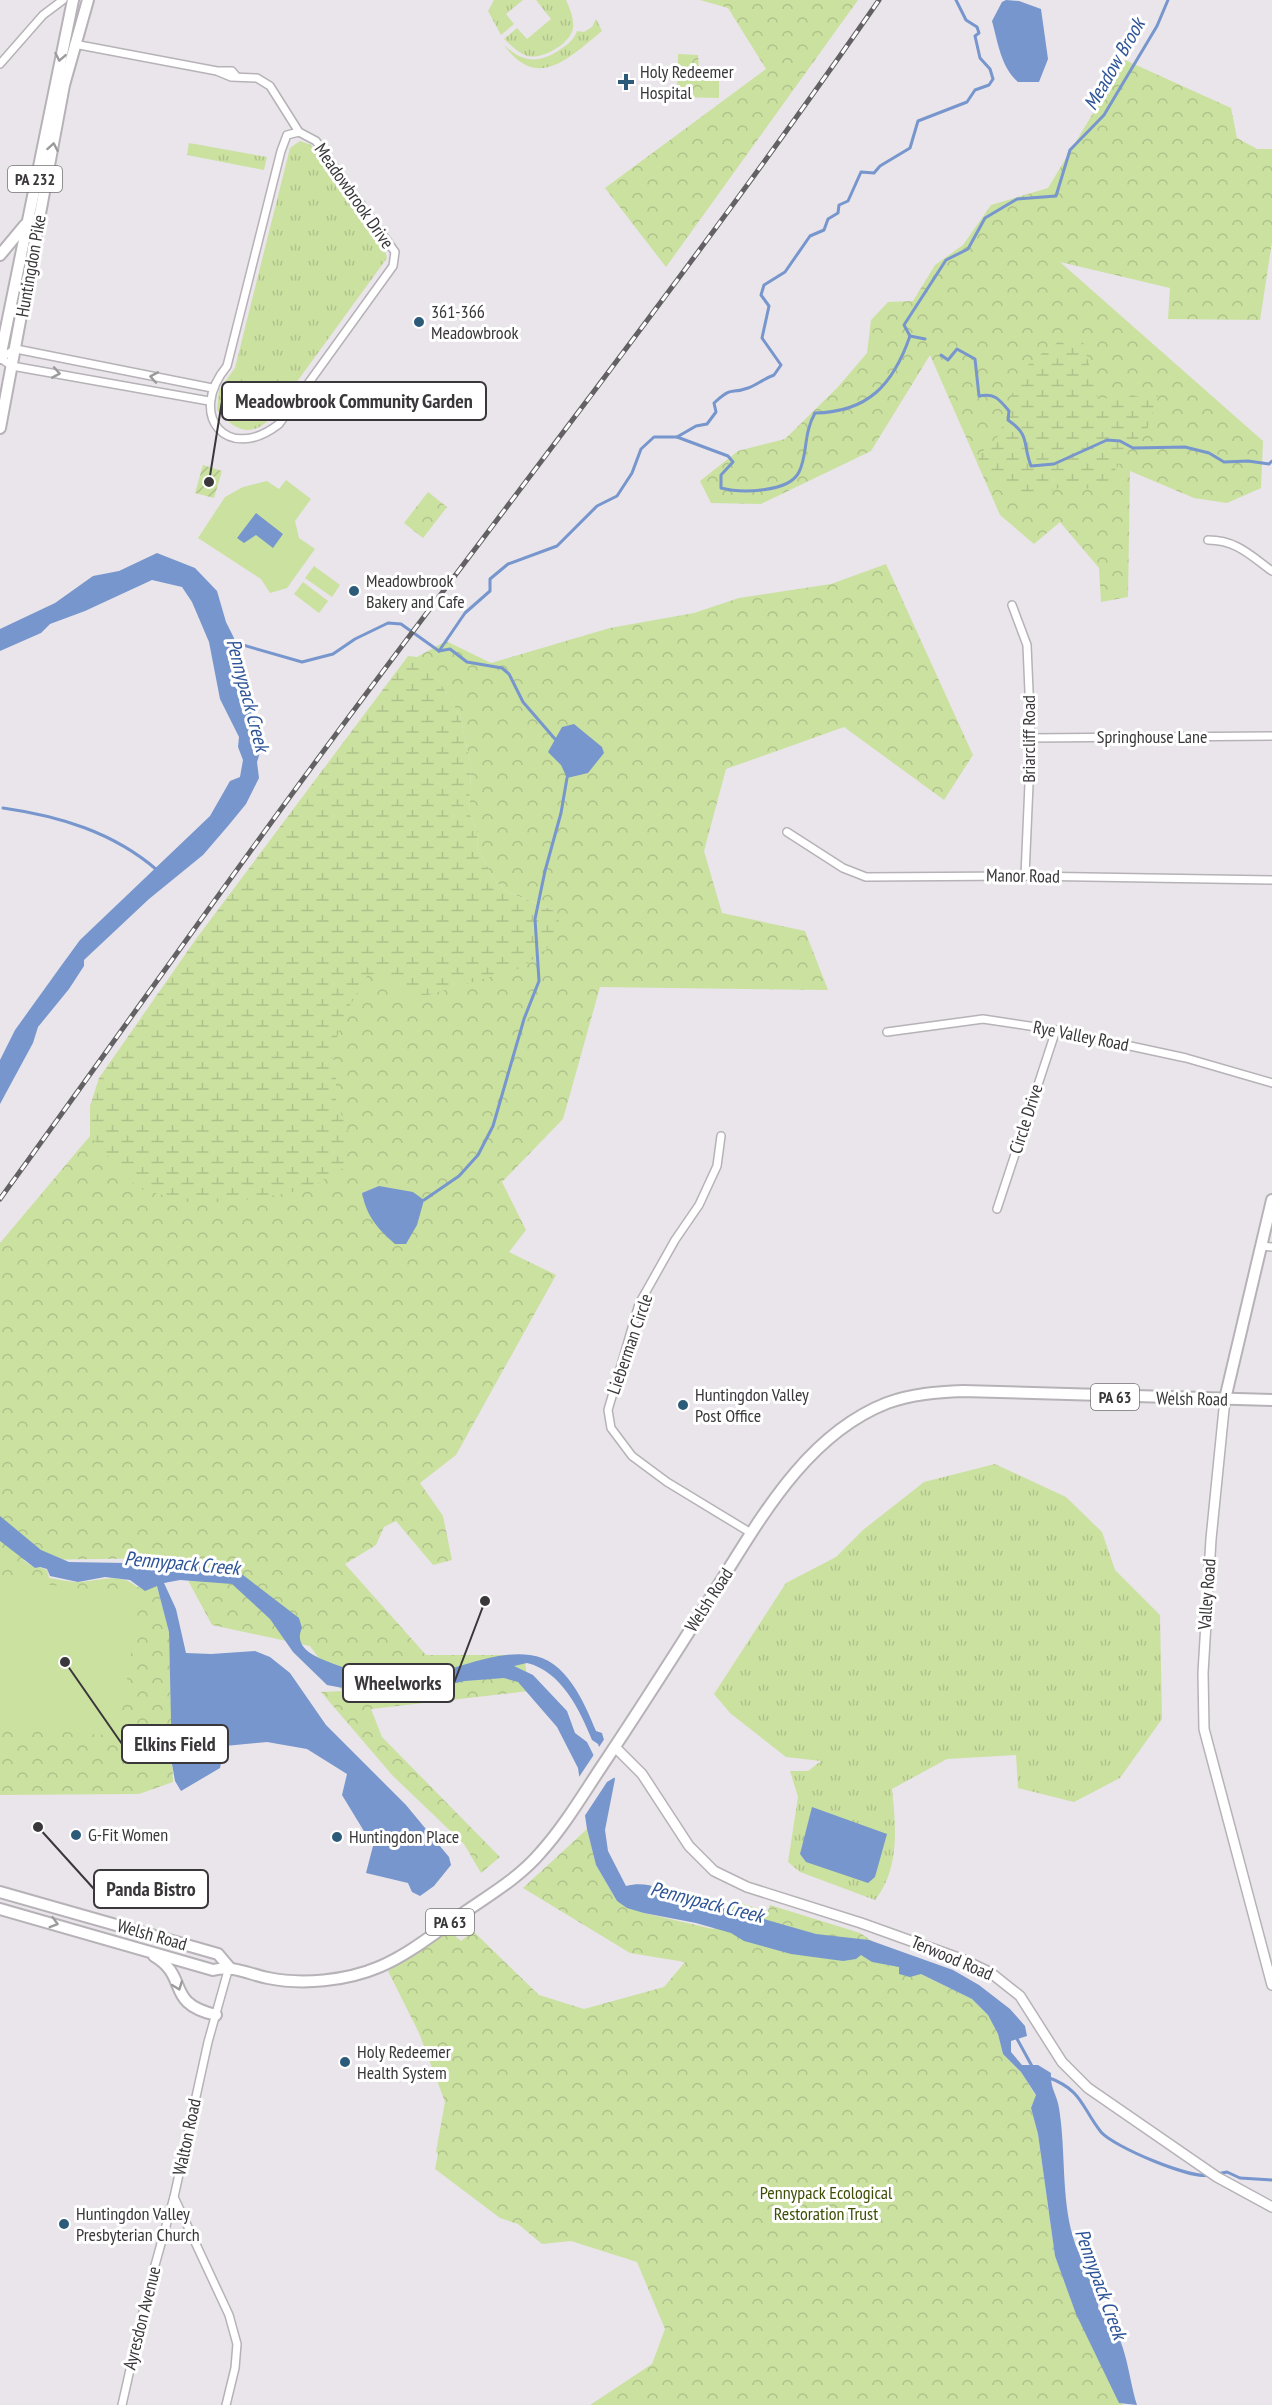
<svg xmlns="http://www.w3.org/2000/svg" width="1272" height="2405" viewBox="0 0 1272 2405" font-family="'PT Sans Narrow',sans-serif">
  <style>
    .grass { fill: url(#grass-tufts) }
    .forest { fill: url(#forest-crowns) }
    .wetland { fill: url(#wetland-marsh) }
    .garden { fill: url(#garden-furrows) }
    .pitch { fill: #cbe1a0 }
    .water { fill: #7796cd; fill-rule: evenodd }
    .pier { fill: #e9e5ea }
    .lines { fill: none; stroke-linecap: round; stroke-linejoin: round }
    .stream { stroke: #7796cd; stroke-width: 3 }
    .minor-casing { stroke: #b6b2b7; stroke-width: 10 }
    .tertiary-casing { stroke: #b6b2b7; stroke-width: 12 }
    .secondary-casing { stroke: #b6b2b7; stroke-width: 14 }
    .primary-casing { stroke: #b6b2b7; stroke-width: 14 }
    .minor { stroke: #fff; stroke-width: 7 }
    .tertiary { stroke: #fff; stroke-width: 9 }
    .secondary { stroke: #fff; stroke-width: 10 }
    .primary { stroke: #fff; stroke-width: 10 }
    .rail-casing { stroke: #636163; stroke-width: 5 }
    .rail { stroke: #fff; stroke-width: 3; stroke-dasharray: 9; stroke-linecap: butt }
    .oneway { stroke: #9c9b9c }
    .poi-dot { fill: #2c5b7a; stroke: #fff; stroke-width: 2 }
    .labels { text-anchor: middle; stroke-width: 6; stroke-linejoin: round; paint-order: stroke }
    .shield { fill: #fff; stroke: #747374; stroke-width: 1.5 }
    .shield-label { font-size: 16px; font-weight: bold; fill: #393739 }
    .poi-label { font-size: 18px; fill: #393739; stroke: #fff; text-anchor: start }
    .street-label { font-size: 18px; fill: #393739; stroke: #fff }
    .park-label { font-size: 18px; fill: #3d4e04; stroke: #fff }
    .water-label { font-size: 20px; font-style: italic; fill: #2e5498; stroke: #fff }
    .leader { fill: none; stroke: #393739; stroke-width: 2 }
    .callout-dot { fill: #393739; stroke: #fff; stroke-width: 2 }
    .callout { fill: #fff; stroke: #393739; stroke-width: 2 }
    .callout-label { font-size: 20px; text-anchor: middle; font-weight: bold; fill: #393739 }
  </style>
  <defs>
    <pattern id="grass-tufts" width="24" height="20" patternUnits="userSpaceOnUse" patternTransform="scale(1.5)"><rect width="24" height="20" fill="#cbe1a0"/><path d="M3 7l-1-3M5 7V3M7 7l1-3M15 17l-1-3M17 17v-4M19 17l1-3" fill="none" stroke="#afc28b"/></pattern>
    <pattern id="forest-crowns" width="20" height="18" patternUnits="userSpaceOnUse" patternTransform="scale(1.5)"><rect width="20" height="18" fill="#cbe1a0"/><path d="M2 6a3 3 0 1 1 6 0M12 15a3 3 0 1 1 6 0" fill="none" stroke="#afc28b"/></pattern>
    <pattern id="wetland-marsh" width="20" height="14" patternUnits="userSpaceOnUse" patternTransform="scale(1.5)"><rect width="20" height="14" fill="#cbe1a0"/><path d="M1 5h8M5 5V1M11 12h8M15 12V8" fill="none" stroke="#afc28b"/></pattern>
    <pattern id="garden-furrows" width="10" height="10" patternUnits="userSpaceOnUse" patternTransform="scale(1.5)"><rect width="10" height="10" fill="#cbe1a0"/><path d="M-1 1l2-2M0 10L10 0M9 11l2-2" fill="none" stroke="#afc28b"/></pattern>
  </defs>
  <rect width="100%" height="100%" fill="#e9e5ea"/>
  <g class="grass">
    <polygon points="494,0 523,0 506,14 514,24 501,35 488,11"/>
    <path d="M536 0H566C570 9 574 18 573 28 571 43 543 60 527 56 518 53 511 45 504 39L517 28 527 39 551 19Z"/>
    <path d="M596 19 602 31C568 59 537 91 504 45 522 62 537 64 558 51 567 45 574 40 577 31L584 32 592 27Z"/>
    <path d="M300 141 311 145 384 248 387 258 272 416C252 440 234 430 217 410L219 390 235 368 290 148Z"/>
    <polygon points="189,143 267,157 264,170 187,155"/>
    <path d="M995 1464 1066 1497 1102 1532 1115 1570 1160 1615 1162 1719 1120 1778 1074 1802 1018 1788 1016 1755 947 1759 892 1789C896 1826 900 1869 875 1900L800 1872 788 1862 798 1797 790 1771H808L821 1761 786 1757 730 1713 714 1694 786 1583 836 1557 863 1530 924 1482Z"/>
  </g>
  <g class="forest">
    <polygon points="700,0 858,0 666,267 605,188 766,69 728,8"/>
    <polygon points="678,54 698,55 699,68 719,68 719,98 677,97"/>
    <polygon points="1125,60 1231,108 1237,138 1257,149 1272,149 1272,242 1260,320 1168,319 1170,288 1060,262 1263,441 1261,488 1227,503 1194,498 1130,471 1128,597 1101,602 1099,568 1060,522 1034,544 1000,515 930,355 871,451 761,504 711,503 700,481 738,451 785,439 838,387 867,353 871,320 888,302 913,301 935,265 963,245 991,205 1048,188"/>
    <polygon points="428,492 447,507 423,538 404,523"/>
    <path d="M886 564 973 755 944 800 844 727 726 769 704 851 722 913 805 931 828 990 600 987 563 1119 502 1182 526 1230 509 1252 556 1275 456 1455 420 1483 443 1516 452 1560 433 1565 396 1521 384 1527 376 1545 345 1564 426 1655H524L529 1691 371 1709 382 1737 500 1857 481 1873 464 1844 393 1776 321 1692 342 1691 310 1646 212 1625 176 1558 23 1560 35 1568 39 1567 47 1570 49 1578C58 1579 68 1582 78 1582 98 1582 119 1571 137 1587L157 1586 169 1631 173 1782 139 1794 0 1795V1243L90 1136 336 1101V1066L331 1055 348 867 557 912 508 892 496 882 478 850 477 829 469 813 471 767 460 716 430 667 417 657 446 641 491 663 610 628 694 613 739 598 831 584Z"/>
    <polygon points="587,1829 596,1865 617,1901 644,1913 713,1929 736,1902 768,1911 770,1905 860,1933 921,1974 972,1999 988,2015 998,2034 1003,2054 1021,2072 1036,2096 1031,2108 1038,2134 1055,2256 1073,2304 1123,2405 590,2405 652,2364 665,2329 637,2262 571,2241 542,2244 518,2224 500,2218 435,2169 438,2154 436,2152 445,2102 419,2033 388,1971 448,1930 461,1941 473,1931 539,1995 584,2009 664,1987 685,1962 630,1953 523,1888"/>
  </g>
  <g class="wetland">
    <polygon points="1082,338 1098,399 1158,395 1147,430 1131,446 1104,487 1070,490 1061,487 1036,497 1020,499 980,469 978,456 1000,434 1012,394 1030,362 1061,340"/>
    <path d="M408 656 417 657 430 666 460 716 471 767 469 813 477 829 478 850 496 882 508 892 557 912 559 920 547 949 521 968 428 995 406 996C395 986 383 969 367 976L345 1014 331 1055 336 1066V1101L350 1136 343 1168 308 1189 254 1199 195 1204 137 1188 90 1136V1106L99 1078 196 939Z"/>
  </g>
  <polygon class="garden" points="203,465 222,471 214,498 195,493"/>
  <g class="pitch">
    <polygon points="286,480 311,499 295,521 299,538 315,549 287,588 270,593 261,579 198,538 225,497 243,487 267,481 279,489"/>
    <polygon points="314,566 340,585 332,597 305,578"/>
    <polygon points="303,582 328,601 319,613 294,594"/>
    <polygon points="0,1578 140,1597 118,1736 0,1727"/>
  </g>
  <g class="water">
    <path d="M1006 0 1019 1 1041 9 1048 59 1039 82H1018C1001 67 998 43 992 21L1002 2Z"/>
    <polygon points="256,513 283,534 273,548 256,535 244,543 237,538"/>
    <polygon points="157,553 195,568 217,591 226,622 234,638 232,647 240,674 238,679 257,727 253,732 262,746 257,762 259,778 246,804 228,826 203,855 149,899 84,960 84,966 69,989 38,1027 33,1043 0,1104 0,1060 15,1030 61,966 80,940 210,816 230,781 240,777 243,760 238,747 239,737 220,699 209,642 192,602 182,587 152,580 85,611 50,624 41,633 0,651 0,629 55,603 93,576 119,571"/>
    <polygon points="574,724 602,747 604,753 588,773 567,778 561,765 548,752 562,727"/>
    <path d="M379 1186 413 1192 424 1200 417 1225 406 1244H395C377 1228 367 1217 362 1193Z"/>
    <path d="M0 1516 41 1550 69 1562 126 1563 136 1569 194 1567 243 1575 299 1618 302 1628C295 1643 306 1652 319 1658 338 1666 361 1674 381 1675 387 1675 393 1673 399 1673 405 1673 411 1677 417 1676 454 1672 492 1650 530 1655 566 1659 584 1702 596 1731L602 1733 615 1779 605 1830 608 1851 626 1886C668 1875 689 1921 725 1908L816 1934 869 1940 953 1970 979 1985 1010 2009 1025 2026 1027 2036 1011 2041V2052L1022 2065H1038L1051 2073C1050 2089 1057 2094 1059 2108 1066 2151 1061 2195 1073 2237 1080 2263 1101 2282 1098 2309 1127 2332 1127 2373 1137 2405L1119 2403 1076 2314 1055 2256 1038 2134 1031 2108 1036 2095 1021 2072 1003 2054 998 2034 988 2015 972 1999 921 1974 910 1977 899 1974V1967L872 1962 861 1955 856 1959 843 1961 791 1954 744 1941 731 1933 696 1923 644 1913 627 1908 617 1901 596 1865 587 1829 578 1768 557 1727 518 1682 504 1678 465 1681 391 1697 327 1685 293 1652 270 1619 232 1584 180 1580 164 1583 176 1609 186 1653 211 1654 255 1651 270 1657 290 1673 326 1725 406 1805 449 1857 451 1865 434 1886 420 1896 412 1892 408 1883 366 1873 373 1846 342 1795 347 1774 307 1749 267 1742 225 1746 220 1768 181 1791 175 1781 172 1764 169 1632 157 1586 145 1591 130 1580 105 1577 78 1582 50 1576 47 1569 40 1567 35 1568 0 1541ZM527 1663C561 1671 580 1710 592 1740L598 1744 609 1774 605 1778 587 1742 575 1733 567 1711 533 1675 514 1666Z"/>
    <polygon points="812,1807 887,1834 875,1877 868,1883 806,1862 800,1854"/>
  </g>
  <polygon class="pier" points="605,1738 617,1776 607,1782 584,1817 577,1780 595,1753 606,1773 597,1750"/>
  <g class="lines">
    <g class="stream">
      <polyline points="910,336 904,325 946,260 968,249 985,218 1017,199 1056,196 1070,150 1104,115 1157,26 1168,0"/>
      <polyline points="910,336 925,339"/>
      <path d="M941 355 948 360 957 349 975 359 979 396C995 393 999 399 1009 411L1008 420C1031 436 1022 443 1031 466L1054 464 1107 440 1120 441 1133 448 1185 447 1209 453 1224 462 1248 461 1269 464 1272 461"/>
      <path d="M677 437 696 426 707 424 716 412 714 403C734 385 729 395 748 388 757 385 763 379 774 375L781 365 762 338 769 306 761 295 764 285 785 272 810 236 824 230 828 219 838 213 839 205 848 201 861 172 874 173 880 166 910 148 918 121 967 102 975 90 989 85 993 79 990 69 980 58 975 36 979 33 977 27 966 20 956 0"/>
      <polyline points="229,641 302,662 333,654 355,639 388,623 401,624 439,651"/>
      <path d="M439 651 465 613 490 591V579L508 564 557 546 597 506 617 496 632 473 641 449 654 437H677L728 456 733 462 721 475V488C740 493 789 493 799 472 808 454 803 434 815 413 868 412 893 385 910 336"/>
      <polyline points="439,651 450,649 467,662 502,668 509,674 523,702 555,739"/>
      <path d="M3 808C59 816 113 832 157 870"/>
      <polyline points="424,1200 459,1176 478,1155 493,1126 524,1019 539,981 535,919 545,871 561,813 567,778"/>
      <polyline points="1016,2037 1033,2068"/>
      <path d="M1047 2077C1083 2090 1081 2107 1101 2132 1114 2147 1192 2180 1211 2175"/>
      <polyline points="1217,2174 1227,2172 1240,2178 1272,2180"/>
    </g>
    <defs>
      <g id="minor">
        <polyline points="74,44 217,71 232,71 236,76"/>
        <polyline points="0,64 43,15 63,0"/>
        <path d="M219 72 231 77 257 78 270 86 299 132 316 141 395 252 393 266 279 424C228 464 186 416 227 366L281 151 287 135 299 132"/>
        <polyline points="209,401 12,366 0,358 16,349 212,388"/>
        <path d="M1208 540C1236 540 1250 555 1272 571"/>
        <polyline points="1012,605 1027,645 1031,738 1025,876"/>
        <polyline points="1031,738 1272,736"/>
        <polyline points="787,832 843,868 866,877 1025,876 1272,880"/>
        <polyline points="887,1032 983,1019 1056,1030 1186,1058 1272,1083"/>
        <polyline points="721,1136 717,1166 699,1205 675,1240 639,1304 608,1410 611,1428 632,1456 667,1482 751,1533"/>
        <polyline points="997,1209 1056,1030"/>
        <polyline points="1261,1246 1272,1247"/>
        <polyline points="122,2405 147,2294 174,2197"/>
        <polyline points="226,2405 235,2368 237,2344 229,2315 174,2197 208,2042 229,1967"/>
      </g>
      <g id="tertiary">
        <polyline points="1225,1399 1211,1539 1203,1673 1204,1729 1272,1985"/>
        <polyline points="615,1747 642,1774 689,1846 714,1871 747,1887 861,1923 964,1960 991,1973 1020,1996 1062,2062 1088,2088 1217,2177 1272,2207"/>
      </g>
      <polyline id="secondary" points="1225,1399 1272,1200"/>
      <g id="primary">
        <polyline points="0,255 25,225"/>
        <polyline points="0,358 73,0"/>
        <polyline points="0,428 64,85 88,0"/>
        <polyline points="0,1892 218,1954 229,1967"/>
        <path d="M0 1909 213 1970C234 1965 248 1974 268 1978 302 1985 346 1981 379 1967 410 1954 437 1931 465 1912 491 1894 520 1877 541 1852 566 1824 585 1791 606 1760 642 1706 677 1651 711 1597 757 1525 803 1436 887 1403 912 1394 937 1392 963 1391L1272 1400"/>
        <path d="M154 1956C190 1977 164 2003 216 2015"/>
      </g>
    </defs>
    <use href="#minor" class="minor-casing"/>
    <use href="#tertiary" class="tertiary-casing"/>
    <use href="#secondary" class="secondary-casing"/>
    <use href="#primary" class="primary-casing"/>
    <use href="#minor" class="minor"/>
    <use href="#tertiary" class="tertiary"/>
    <use href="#secondary" class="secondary"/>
    <use href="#primary" class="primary"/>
    <defs>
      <path id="rail" d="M0 1199C110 1048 217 895 328 745 512 497 703 254 879 0"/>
    </defs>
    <use href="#rail" class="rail-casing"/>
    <use href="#rail" class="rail"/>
  </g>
  <defs><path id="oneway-chevron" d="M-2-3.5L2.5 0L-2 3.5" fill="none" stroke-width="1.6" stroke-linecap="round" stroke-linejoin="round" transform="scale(1.5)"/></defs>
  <g class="oneway">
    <use href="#oneway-chevron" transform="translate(60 57) rotate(101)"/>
    <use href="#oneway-chevron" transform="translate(53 147) rotate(-80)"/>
    <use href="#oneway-chevron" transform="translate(56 373) rotate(10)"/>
    <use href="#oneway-chevron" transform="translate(154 377) rotate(-170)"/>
    <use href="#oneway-chevron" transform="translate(54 1923) rotate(16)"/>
    <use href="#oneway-chevron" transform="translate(178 1986) rotate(69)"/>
  </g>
  <g class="poi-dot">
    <path d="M623 73h6v6h6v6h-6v6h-6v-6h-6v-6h6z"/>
    <circle cx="419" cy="322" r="6"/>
    <circle cx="354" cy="591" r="6"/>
    <circle cx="683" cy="1405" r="6"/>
    <circle cx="76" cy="1835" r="6"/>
    <circle cx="337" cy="1837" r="6"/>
    <circle cx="345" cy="2062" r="6"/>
    <circle cx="64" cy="2224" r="6"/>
  </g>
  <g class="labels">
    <g class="shield">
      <rect x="8" y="166" width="54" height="26" rx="4.5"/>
      <rect x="1091" y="1384" width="48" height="26" rx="4.5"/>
      <rect x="426" y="1909" width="48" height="26" rx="4.5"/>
    </g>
    <g class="shield-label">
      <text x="35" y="185">PA 232</text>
      <text x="1115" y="1403">PA 63</text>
      <text x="450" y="1928">PA 63</text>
    </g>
    <g class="poi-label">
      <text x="640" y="78">Holy Redeemer<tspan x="640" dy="21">Hospital</tspan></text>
      <text x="431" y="318">361-366<tspan x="431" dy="21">Meadowbrook</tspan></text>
      <text x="366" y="587">Meadowbrook<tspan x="366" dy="21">Bakery and Cafe</tspan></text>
      <text x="695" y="1401">Huntingdon Valley<tspan x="695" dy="21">Post Office</tspan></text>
      <text x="88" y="1841">G-Fit Women</text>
      <text x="349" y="1843">Huntingdon Place</text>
      <text x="357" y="2058">Holy Redeemer<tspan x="357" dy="21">Health System</tspan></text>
      <text x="76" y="2220">Huntingdon Valley<tspan x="76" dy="21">Presbyterian Church</tspan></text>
    </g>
    <g class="street-label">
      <text transform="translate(354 196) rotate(55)" y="6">Meadowbrook Drive</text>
      <text transform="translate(31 266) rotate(-80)" y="6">Huntingdon Pike</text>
      <text x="1152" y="743">Springhouse Lane</text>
      <text transform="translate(1029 739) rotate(-90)" y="6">Briarcliff Road</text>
      <text transform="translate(1023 876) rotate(1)" y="6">Manor Road</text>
      <text transform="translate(1081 1036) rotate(11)" y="6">Rye Valley Road</text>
      <text transform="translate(1026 1119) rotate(-72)" y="6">Circle Drive</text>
      <text transform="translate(630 1344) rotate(-71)" y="6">Lieberman Circle</text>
      <text transform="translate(1192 1399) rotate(1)" y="6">Welsh Road</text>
      <text transform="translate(1207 1594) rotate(-86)" y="6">Valley Road</text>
      <text transform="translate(709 1600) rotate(-57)" y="6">Welsh Road</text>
      <text transform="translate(152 1935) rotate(16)" y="6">Welsh Road</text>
      <text transform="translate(952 1958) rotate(23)" y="6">Terwood Road</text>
      <text transform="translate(187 2137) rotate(-78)" y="6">Walton Road</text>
      <text transform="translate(142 2318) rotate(-76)" y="6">Ayresdon Avenue</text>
    </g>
    <g class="park-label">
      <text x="826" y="2199">Pennypack Ecological<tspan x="826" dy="21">Restoration Trust</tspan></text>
    </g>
    <g class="water-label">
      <text transform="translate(1114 64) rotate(-60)" y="7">Meadow Brook</text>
      <text transform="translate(248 695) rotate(75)" y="7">Pennypack Creek</text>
      <text transform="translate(182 1563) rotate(5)" y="7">Pennypack Creek</text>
      <text transform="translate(707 1902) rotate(14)" y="7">Pennypack Creek</text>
      <text transform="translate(1101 2284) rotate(70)" y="7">Pennypack Creek</text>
    </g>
  </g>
  <path class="leader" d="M209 482L222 401M485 1601L454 1683M65 1662L122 1744M38 1827L94 1889"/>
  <g class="callout-dot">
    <circle cx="209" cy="482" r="6"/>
    <circle cx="485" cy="1601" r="6"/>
    <circle cx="65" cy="1662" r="6"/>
    <circle cx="38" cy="1827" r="6"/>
  </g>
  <g class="callout">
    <rect x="222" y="382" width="264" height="38" rx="6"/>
    <rect x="343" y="1664" width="111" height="38" rx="6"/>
    <rect x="122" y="1725" width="106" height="38" rx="6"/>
    <rect x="94" y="1870" width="114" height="38" rx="6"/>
  </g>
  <g class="callout-label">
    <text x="354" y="408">Meadowbrook Community Garden</text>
    <text x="398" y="1690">Wheelworks</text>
    <text x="175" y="1751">Elkins Field</text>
    <text x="151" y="1896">Panda Bistro</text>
  </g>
</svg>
